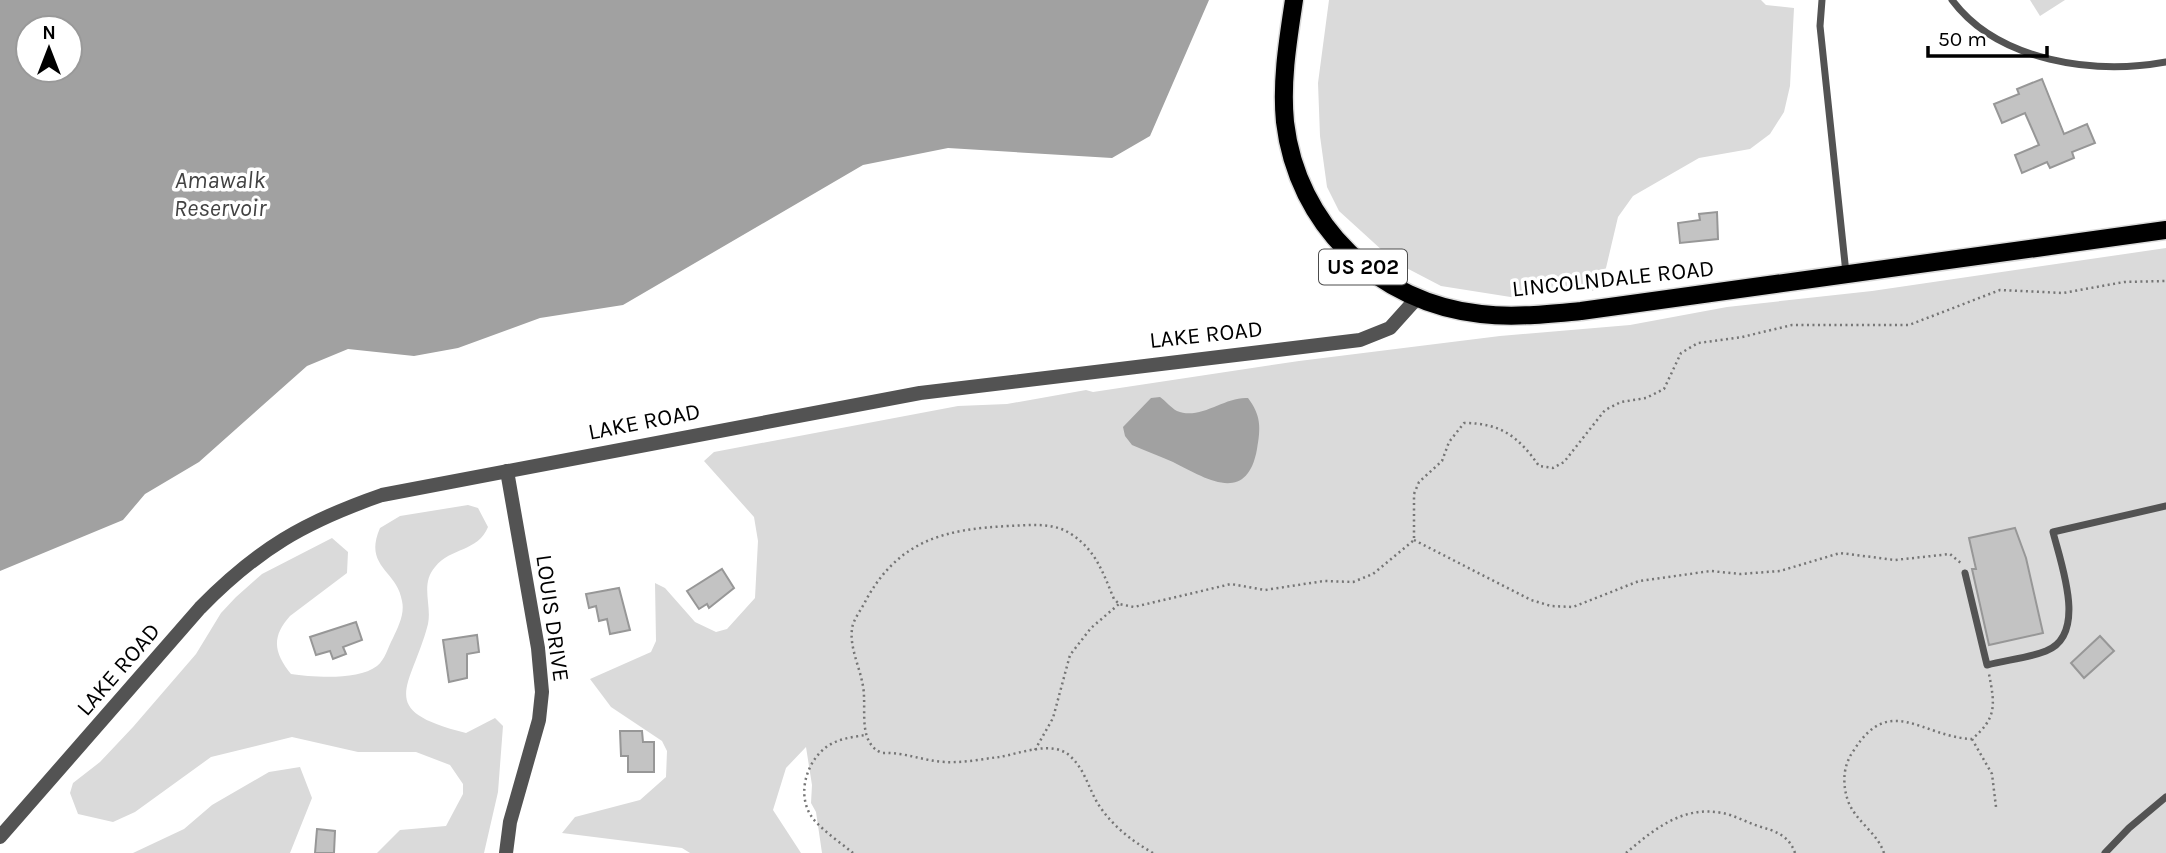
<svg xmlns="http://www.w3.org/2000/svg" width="2166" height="853" viewBox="0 0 2166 853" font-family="Karla,sans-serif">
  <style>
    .green { fill: #dadada }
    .water { fill: #a1a1a1; fill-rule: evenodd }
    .building { fill: #c3c3c3; stroke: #979797; stroke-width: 2 }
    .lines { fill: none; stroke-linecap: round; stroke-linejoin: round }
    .primary-casing { stroke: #dbdbdb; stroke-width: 21 }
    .path { stroke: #757575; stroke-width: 2.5; stroke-dasharray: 2 3.5; stroke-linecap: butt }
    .service { stroke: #535353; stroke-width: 7 }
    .minor { stroke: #535353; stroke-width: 14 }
    .primary { stroke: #000; stroke-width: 18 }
    .labels { text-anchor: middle; stroke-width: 7; stroke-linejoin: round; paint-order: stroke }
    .shield { fill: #fff; stroke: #4c4c4c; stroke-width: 2 }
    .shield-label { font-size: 21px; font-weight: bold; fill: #000 }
    .street-label { font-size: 23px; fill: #000; stroke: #fff }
    .water-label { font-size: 24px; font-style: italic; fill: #424242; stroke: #fff }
  </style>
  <rect width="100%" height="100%" fill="#fff"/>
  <g class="green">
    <polygon points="1329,0 1761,0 1766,5 1794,8 1790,86 1784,112 1770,134 1750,149 1699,158 1633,196 1618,217 1606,268 1593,291 1567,287 1517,298 1441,286 1395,262 1339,211 1327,187 1320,136 1318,83"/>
    <polygon points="2030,0 2065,0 2040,16"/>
    <polygon points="2166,248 2166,853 822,853 816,812 811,803 812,785 806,747 786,768 773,810 801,853 690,853 682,848 562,833 575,817 640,800 666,777 667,751 662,741 611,707 590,679 651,652 656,641 655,583 665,588 695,622 716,632 727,629 755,598 758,541 754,517 704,461 714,452 958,406 1007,404 1086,390 1093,392 1299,361 1500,336 1630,325 1727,307 1872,291"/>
    <path d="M468 505 478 508 488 527C478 552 451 547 435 567 420 584 432 605 428 624 411 689 374 710 466 733L495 718 503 726 498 792 484 853H377L400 830 446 826 463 794V784L450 765 416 752H358L292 737 211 757 135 812 113 822 78 814 70 793 73 783 100 762 133 727 196 654 221 613 236 597 262 574 332 538 348 552 347 573 290 616C271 637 274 653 291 674 312 677 358 681 377 666 385 660 388 647 393 638 398 627 405 614 402 601 397 570 363 567 380 528L400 516Z"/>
    <polygon points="300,767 312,798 290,853 133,853 184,829 212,805 269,772"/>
  </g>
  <g class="water">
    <path d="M0 0H1209L1150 136 1112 158 948 148 863 165 623 305 540 318 458 348 414 356 348 349 307 366 199 462 145 494 123 520 0 571ZM70 28V70H28V28Z"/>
    <path d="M1160 397C1166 401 1171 408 1177 411 1200 421 1225 396 1248 398 1261 415 1261 428 1257 449 1247 506 1205 478 1173 462 1160 456 1145 451 1132 445L1125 436 1123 427 1151 398Z"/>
  </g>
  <g class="building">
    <polygon points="2042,79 2064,134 2087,124 2095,143 2072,152 2074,158 2050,168 2047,162 2022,173 2015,155 2039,145 2025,113 2002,123 1994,104 2019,94 2017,89"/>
    <polygon points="1717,212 1718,239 1680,243 1678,223 1700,220 1699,214"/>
    <polygon points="2015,528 2026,558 2043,633 1989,645 1972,569 1976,569 1969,538"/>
    <polygon points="722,569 734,588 709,608 707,604 699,609 687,591"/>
    <polygon points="619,588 630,630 610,634 607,619 599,621 596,606 589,608 586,594"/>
    <polygon points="356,622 362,640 343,647 346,654 333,659 330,651 316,655 310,637"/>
    <polygon points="477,635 479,652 467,654 467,678 449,682 443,640"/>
    <polygon points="2100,636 2114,651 2084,678 2071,663"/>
    <polygon points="620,731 642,731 643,742 654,742 654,772 628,772 628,756 621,756"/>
    <polygon points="317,829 335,831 334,853 315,853"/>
  </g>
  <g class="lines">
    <defs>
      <path id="primary" d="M1294 0C1288 40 1281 81 1285 122 1297 225 1378 303 1481 314 1514 318 1548 314 1581 311L2166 230"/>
    </defs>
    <use href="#primary" class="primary-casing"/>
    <g class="path">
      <polyline points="1414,540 1531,600 1551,606 1573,607 1639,581 1711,571 1740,574 1780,571 1840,553 1895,560 1950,554 1962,564"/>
      <polyline points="1972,739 1992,774 1996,807"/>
      <polyline points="1035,750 1053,718 1070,655 1091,628 1119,604"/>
      <path d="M853 853C841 843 826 833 815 821 796 800 804 765 825 748 836 739 852 737 866 735"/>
      <path d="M1153 853C1132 841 1114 827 1100 807 1089 791 1086 771 1071 757 1054 739 1019 754 999 757 982 759 963 763 945 762 923 761 905 752 882 753 860 744 865 716 864 697 864 674 849 651 852 629 853 619 862 609 866 600 899 540 945 529 1009 526 1030 525 1053 522 1071 534 1096 550 1103 573 1114 599L1119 604 1134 607 1231 584 1265 590 1324 581 1353 582 1373 574 1414 540V494L1419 482 1442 461 1449 442 1464 423C1501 423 1519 437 1539 466L1553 468 1564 462 1605 410 1621 402 1646 398 1664 389 1681 353 1698 343 1742 337 1792 325H1909L2000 290 2063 293 2124 282 2166 281"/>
      <path d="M1626 853C1653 830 1683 805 1722 813 1734 815 1746 822 1758 826 1775 831 1789 835 1795 853"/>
      <path d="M1884 853C1877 832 1856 822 1848 801 1842 783 1843 765 1854 750 1890 693 1922 737 1972 739 1997 718 1995 705 1989 674"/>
    </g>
    <g class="service">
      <polyline points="1822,0 1820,26 1846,273"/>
      <path d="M1952 0C1998 62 2095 75 2166 62"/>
      <path d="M1965 573 1987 665C2006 660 2028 658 2046 651 2088 635 2061 564 2053 532L2166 506"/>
      <polyline points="2105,853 2129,828 2166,797"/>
    </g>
    <g class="minor">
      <path d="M0 837 200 608C258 549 304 522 382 495L920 393 1360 340 1390 328 1417 298"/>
      <polyline points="506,853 510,822 539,720 542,692 538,648 507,471"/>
    </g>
    <use href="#primary" class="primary"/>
  </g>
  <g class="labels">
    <rect class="shield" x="1319" y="249.5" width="88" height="35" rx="5"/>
    <g class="shield-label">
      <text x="1363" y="274">US 202</text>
    </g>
    <g class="street-label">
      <text transform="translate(1613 278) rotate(-6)" y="8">LINCOLNDALE ROAD</text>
      <text transform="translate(1206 334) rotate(-6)" y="8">LAKE ROAD</text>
      <text transform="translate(644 421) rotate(-11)" y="8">LAKE ROAD</text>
      <text transform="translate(553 618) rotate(82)" y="8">LOUIS DRIVE</text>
      <text transform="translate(118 669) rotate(-49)" y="8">LAKE ROAD</text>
    </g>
    <g class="water-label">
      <text x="220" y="188">Amawalk<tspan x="220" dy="28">Reservoir</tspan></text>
    </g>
  </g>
  <g transform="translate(49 49)"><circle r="33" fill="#ffffff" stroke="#999999" stroke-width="2"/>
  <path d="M0-5L12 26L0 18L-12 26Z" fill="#000000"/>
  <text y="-10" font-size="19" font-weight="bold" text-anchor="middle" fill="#000000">N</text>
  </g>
  <path d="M1928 46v10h119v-10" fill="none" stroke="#000000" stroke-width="3.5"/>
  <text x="1938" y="46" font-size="21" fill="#000000" stroke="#ffffff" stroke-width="5" paint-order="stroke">50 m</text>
</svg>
